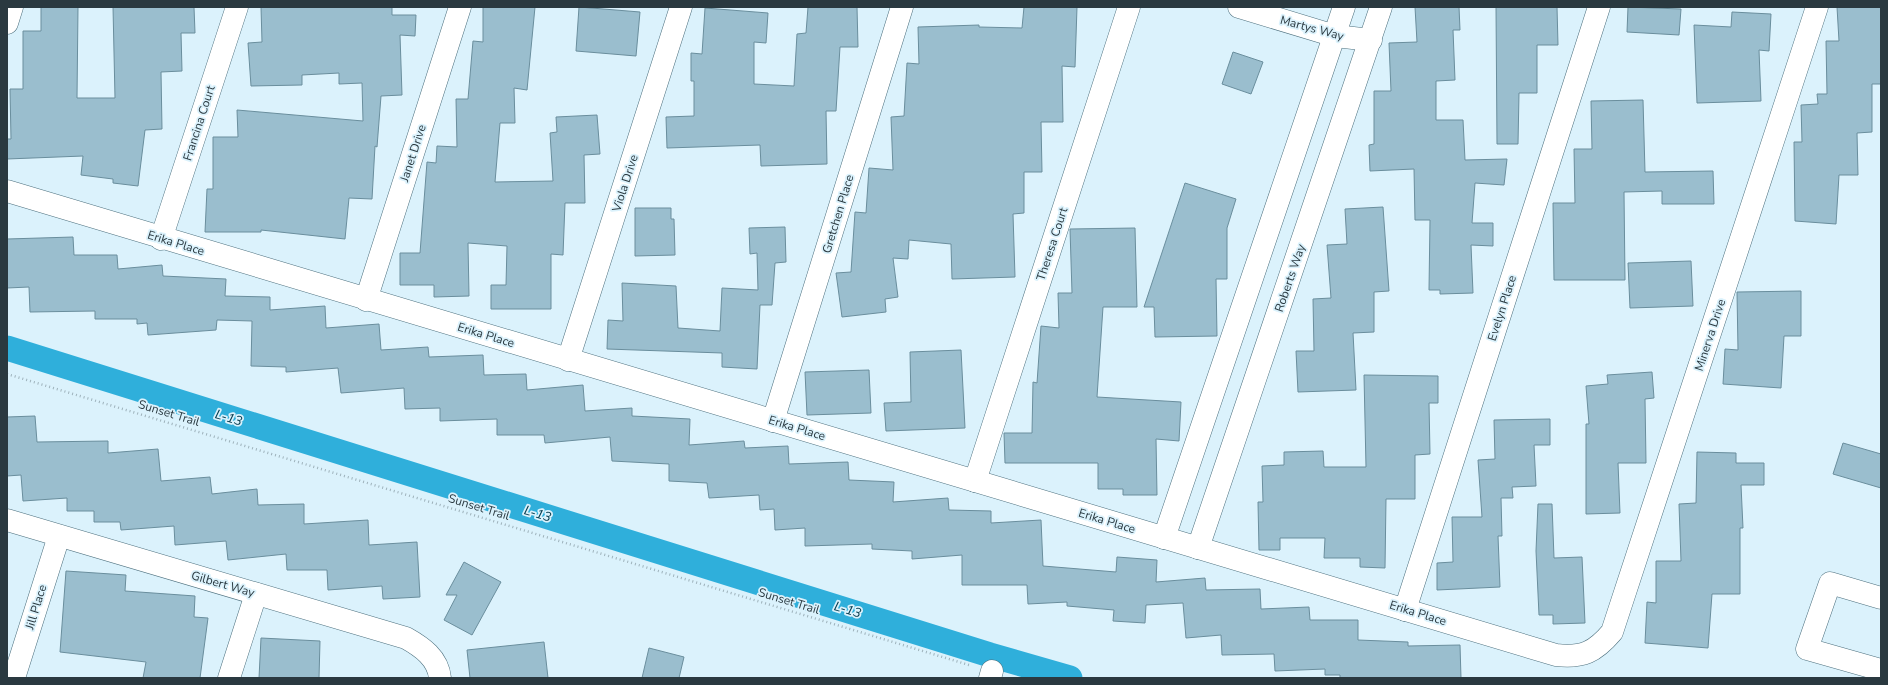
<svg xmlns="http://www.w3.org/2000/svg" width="1888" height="685" viewBox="0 0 1888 685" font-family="'Nunito Sans',sans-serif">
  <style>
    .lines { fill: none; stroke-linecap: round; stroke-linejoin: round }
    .canal { stroke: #2fafdb; stroke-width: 25 }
    .building { fill: #9abece; stroke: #6a8e9d }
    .minor-casing { stroke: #4e717f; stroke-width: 23 }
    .path { stroke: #9eb2bb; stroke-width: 2.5; stroke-dasharray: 1 3; stroke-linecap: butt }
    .minor { stroke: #fff; stroke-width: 22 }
    .labels { text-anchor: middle; stroke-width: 3.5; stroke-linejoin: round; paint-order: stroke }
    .street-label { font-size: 12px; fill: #2a3940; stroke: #dbf2fc }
    .water-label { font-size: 13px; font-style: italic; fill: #003749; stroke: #dbf2fc }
  </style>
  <rect width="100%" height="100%" fill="#dbf2fc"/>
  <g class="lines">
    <polyline class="canal" points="7,348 990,655 1070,678"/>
  </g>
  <g class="building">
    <polygon points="41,7 78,7 77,98 115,98 113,7 194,7 195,33 181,33 182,71 161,72 162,129 145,130 138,186 113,183 113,179 81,175 83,156 7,159 7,139 11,139 10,89 23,89 23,31 41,31"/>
    <polygon points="261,7 392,7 392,15 416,15 415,36 400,35 402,95 381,96 377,147 375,146 372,199 349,198 345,239 261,230 261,232 205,232 207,189 213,189 213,137 238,137 237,110 363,121 362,83 339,84 339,73 302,75 302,85 251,86 248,43 262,42"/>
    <polygon points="483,7 535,7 527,90 514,88 515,123 500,123 495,182 553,181 550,133 557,132 556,117 597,115 600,154 584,155 585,203 565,203 563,255 551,254 551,309 491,309 491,285 506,285 507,246 468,243 469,296 434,297 434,285 400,285 400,253 420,253 427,162 436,163 437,146 457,147 456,99 468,99 473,41 483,42"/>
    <polygon points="579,7 640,12 636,56 576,51"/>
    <polygon points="808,7 857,7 858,47 840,47 836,111 826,111 827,164 761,166 760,145 667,148 666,117 694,116 694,81 691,81 691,53 702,54 705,8 768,13 766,43 754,42 754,84 794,86 797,34 806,33"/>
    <polygon points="1024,7 1077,7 1075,67 1062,66 1063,122 1041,122 1042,172 1024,172 1024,213 1013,214 1015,277 952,279 951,244 909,240 908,259 893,258 898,297 885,299 886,312 842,317 836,273 851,272 855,212 866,213 869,168 893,170 891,117 904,116 907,63 919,64 918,27 979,25 979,27 1022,28"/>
    <polygon points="1415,7 1459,7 1460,30 1453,30 1455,80 1436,81 1436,120 1463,120 1465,160 1507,159 1504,185 1475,183 1472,223 1493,223 1493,246 1471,245 1473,293 1440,294 1440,290 1429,290 1430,220 1415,220 1414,169 1370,171 1369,145 1374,144 1374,91 1391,91 1389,43 1417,42"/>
    <polygon points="1496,7 1557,7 1558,45 1537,45 1537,93 1519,93 1518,144 1497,144"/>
    <polygon points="1628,7 1681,9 1679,35 1627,32"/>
    <polygon points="1837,7 1881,7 1881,84 1872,84 1872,132 1857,133 1858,175 1839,175 1836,224 1795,221 1794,142 1802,142 1801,105 1818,104 1817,94 1827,94 1826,41 1839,41"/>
    <polygon points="1732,12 1771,14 1769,51 1759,50 1761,101 1697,103 1694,25 1731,27"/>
    <polygon points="1233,52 1263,62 1251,94 1222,84"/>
    <polygon points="1643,100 1645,172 1713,171 1714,204 1662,204 1662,191 1624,192 1625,280 1554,280 1553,203 1575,203 1574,149 1592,149 1591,101"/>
    <polygon points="1185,183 1236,199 1227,228 1227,279 1216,279 1217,336 1155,337 1154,307 1144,307"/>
    <polygon points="1383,207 1389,291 1374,292 1374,332 1353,333 1356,390 1298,392 1296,351 1314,351 1313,299 1331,298 1327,245 1347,244 1345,209"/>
    <polygon points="635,208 671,208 671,219 674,219 675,255 635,256"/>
    <polygon points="785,227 786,262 775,263 772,305 760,305 757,369 722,367 722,353 607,349 608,320 623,321 622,283 676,286 678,328 720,331 722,288 758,290 757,253 750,254 749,228"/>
    <polygon points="1135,228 1137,307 1103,307 1097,397 1181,402 1179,441 1156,439 1157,495 1123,495 1123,489 1098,489 1098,463 1005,463 1004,433 1032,433 1033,382 1037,383 1041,326 1059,328 1058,293 1072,293 1070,229"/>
    <polygon points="73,237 74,255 117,255 118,269 162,265 163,276 226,279 225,296 270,297 270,310 325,306 326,328 379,324 381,350 428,347 429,357 483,355 484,375 526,374 527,390 583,385 585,411 632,408 632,416 690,419 689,445 744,441 745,448 788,446 789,464 848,462 849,480 894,482 893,502 948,498 949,510 991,511 991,523 1041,520 1043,566 1116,572 1117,557 1157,560 1156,582 1205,578 1206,590 1260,589 1261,609 1309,607 1310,620 1358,620 1358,640 1408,642 1408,646 1460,645 1461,678 1340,678 1340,675 1325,675 1325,669 1275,671 1274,654 1222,655 1221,635 1186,638 1183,603 1146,605 1145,623 1113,621 1114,610 1067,606 1067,602 1028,604 1027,585 962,585 962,555 912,559 912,551 872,549 872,544 805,546 805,528 775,530 774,509 760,510 759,495 709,498 707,483 669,481 669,464 612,461 610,437 545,443 544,435 497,435 497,419 440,421 440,408 405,409 404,388 341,393 338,368 286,372 286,367 251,366 252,321 217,320 216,330 148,335 147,323 137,324 137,319 95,319 95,311 30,312 29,287 7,288 7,239"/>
    <polygon points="1691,261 1693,306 1630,308 1628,263"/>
    <polygon points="1801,291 1801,336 1784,336 1781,388 1723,384 1725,349 1738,350 1737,292"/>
    <polygon points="961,350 965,428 886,431 884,403 911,402 910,352"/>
    <polygon points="869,370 871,413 807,415 805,372"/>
    <polygon points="1652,372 1654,398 1645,399 1646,463 1618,463 1620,513 1586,514 1586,424 1589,424 1586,386 1608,384 1607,375"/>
    <polygon points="1364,375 1438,376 1438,403 1429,403 1430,454 1415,455 1415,499 1386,499 1385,568 1360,567 1360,558 1324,558 1325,538 1280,538 1280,550 1259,550 1258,502 1263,502 1262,466 1284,465 1284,452 1323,451 1324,467 1366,467"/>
    <polygon points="35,416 37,442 108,441 108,453 158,449 161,481 210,477 212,494 257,489 258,505 304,504 304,524 368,520 369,545 417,542 420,597 383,599 382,586 328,590 327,570 287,570 286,554 228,560 226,541 175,545 174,526 121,530 120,522 94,522 94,511 67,511 67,498 23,501 21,475 7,476 7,417"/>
    <polygon points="1550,419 1550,445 1534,445 1536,486 1512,487 1513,498 1501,498 1502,536 1498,536 1500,587 1437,590 1437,563 1453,562 1452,517 1482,517 1478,460 1495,459 1494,420"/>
    <polygon points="1843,443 1881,454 1881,488 1833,474"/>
    <polygon points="1697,452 1736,453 1736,463 1764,463 1764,485 1741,485 1743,528 1740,528 1740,594 1712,594 1708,648 1645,643 1647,602 1656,603 1656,561 1681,561 1679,504 1696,503"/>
    <polygon points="1538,504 1552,504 1554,558 1582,557 1585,623 1553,624 1553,615 1539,615 1536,551"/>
    <polygon points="464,562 501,582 472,635 444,620 457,595 446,595"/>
    <polygon points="66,571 126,575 125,591 195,596 194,617 208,618 200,678 143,678 146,662 60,652"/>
    <polygon points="261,638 320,641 319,678 259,678"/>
    <polygon points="544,642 548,678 470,678 467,650"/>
    <polygon points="649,648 684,657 679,678 642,678"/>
  </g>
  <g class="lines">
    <defs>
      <g id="minor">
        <polyline points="1239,7 1335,36 1371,40"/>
        <polyline points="7,23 12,7"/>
        <path d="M7 191 1556 655C1583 658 1595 652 1612 632L1817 7"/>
        <polyline points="161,239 237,7"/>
        <polyline points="366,300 460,7"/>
        <polyline points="568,360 681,7"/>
        <polyline points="773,421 902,7"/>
        <polyline points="975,481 1129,7"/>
        <path d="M7 520 406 638C422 647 438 658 440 678"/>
        <polyline points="1164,538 1344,7"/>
        <polyline points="1198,548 1381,7"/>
        <polyline points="1881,598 1830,583 1807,649 1881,670"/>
        <polyline points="1405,610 1599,7"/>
        <polyline points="14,678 59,536"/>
        <polyline points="229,678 256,594"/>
        <polyline points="990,678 992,671"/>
      </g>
    </defs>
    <use href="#minor" class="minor-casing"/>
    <polyline class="path" points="7,374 969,665"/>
    <use href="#minor" class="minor"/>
  </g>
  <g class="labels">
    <g class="street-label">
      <text transform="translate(1312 28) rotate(15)" y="4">Martys Way</text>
      <text transform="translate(199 123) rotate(-72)" y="4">Francina Court</text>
      <text transform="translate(413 153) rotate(-72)" y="4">Janet Drive</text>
      <text transform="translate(625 183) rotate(-72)" y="4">Viola Drive</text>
      <text transform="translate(838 214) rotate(-73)" y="4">Gretchen Place</text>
      <text transform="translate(176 243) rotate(17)" y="4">Erika Place</text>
      <text transform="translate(1052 244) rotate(-72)" y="4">Theresa Court</text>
      <text transform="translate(1290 278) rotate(-71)" y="4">Roberts Way</text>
      <text transform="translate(1502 308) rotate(-72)" y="4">Evelyn Place</text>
      <text transform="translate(486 335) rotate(17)" y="4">Erika Place</text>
      <text transform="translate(1710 335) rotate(-72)" y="4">Minerva Drive</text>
      <text transform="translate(169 413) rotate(17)" y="4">Sunset Trail</text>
      <text transform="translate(797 428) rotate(17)" y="4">Erika Place</text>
      <text transform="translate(479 507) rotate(17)" y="4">Sunset Trail</text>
      <text transform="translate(1107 521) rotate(17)" y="4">Erika Place</text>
      <text transform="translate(223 584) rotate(16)" y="4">Gilbert Way</text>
      <text transform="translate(789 601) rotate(17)" y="4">Sunset Trail</text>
      <text transform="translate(36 607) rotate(-73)" y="4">Jill Place</text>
      <text transform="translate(1418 613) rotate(17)" y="4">Erika Place</text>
    </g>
    <g class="water-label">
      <text transform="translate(229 417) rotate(17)" y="5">L-13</text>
      <text transform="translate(538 513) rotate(17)" y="5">L-13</text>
      <text transform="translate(848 609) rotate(17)" y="5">L-13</text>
    </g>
  </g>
  <rect width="1888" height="685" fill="none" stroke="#2a3940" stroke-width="16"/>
</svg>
